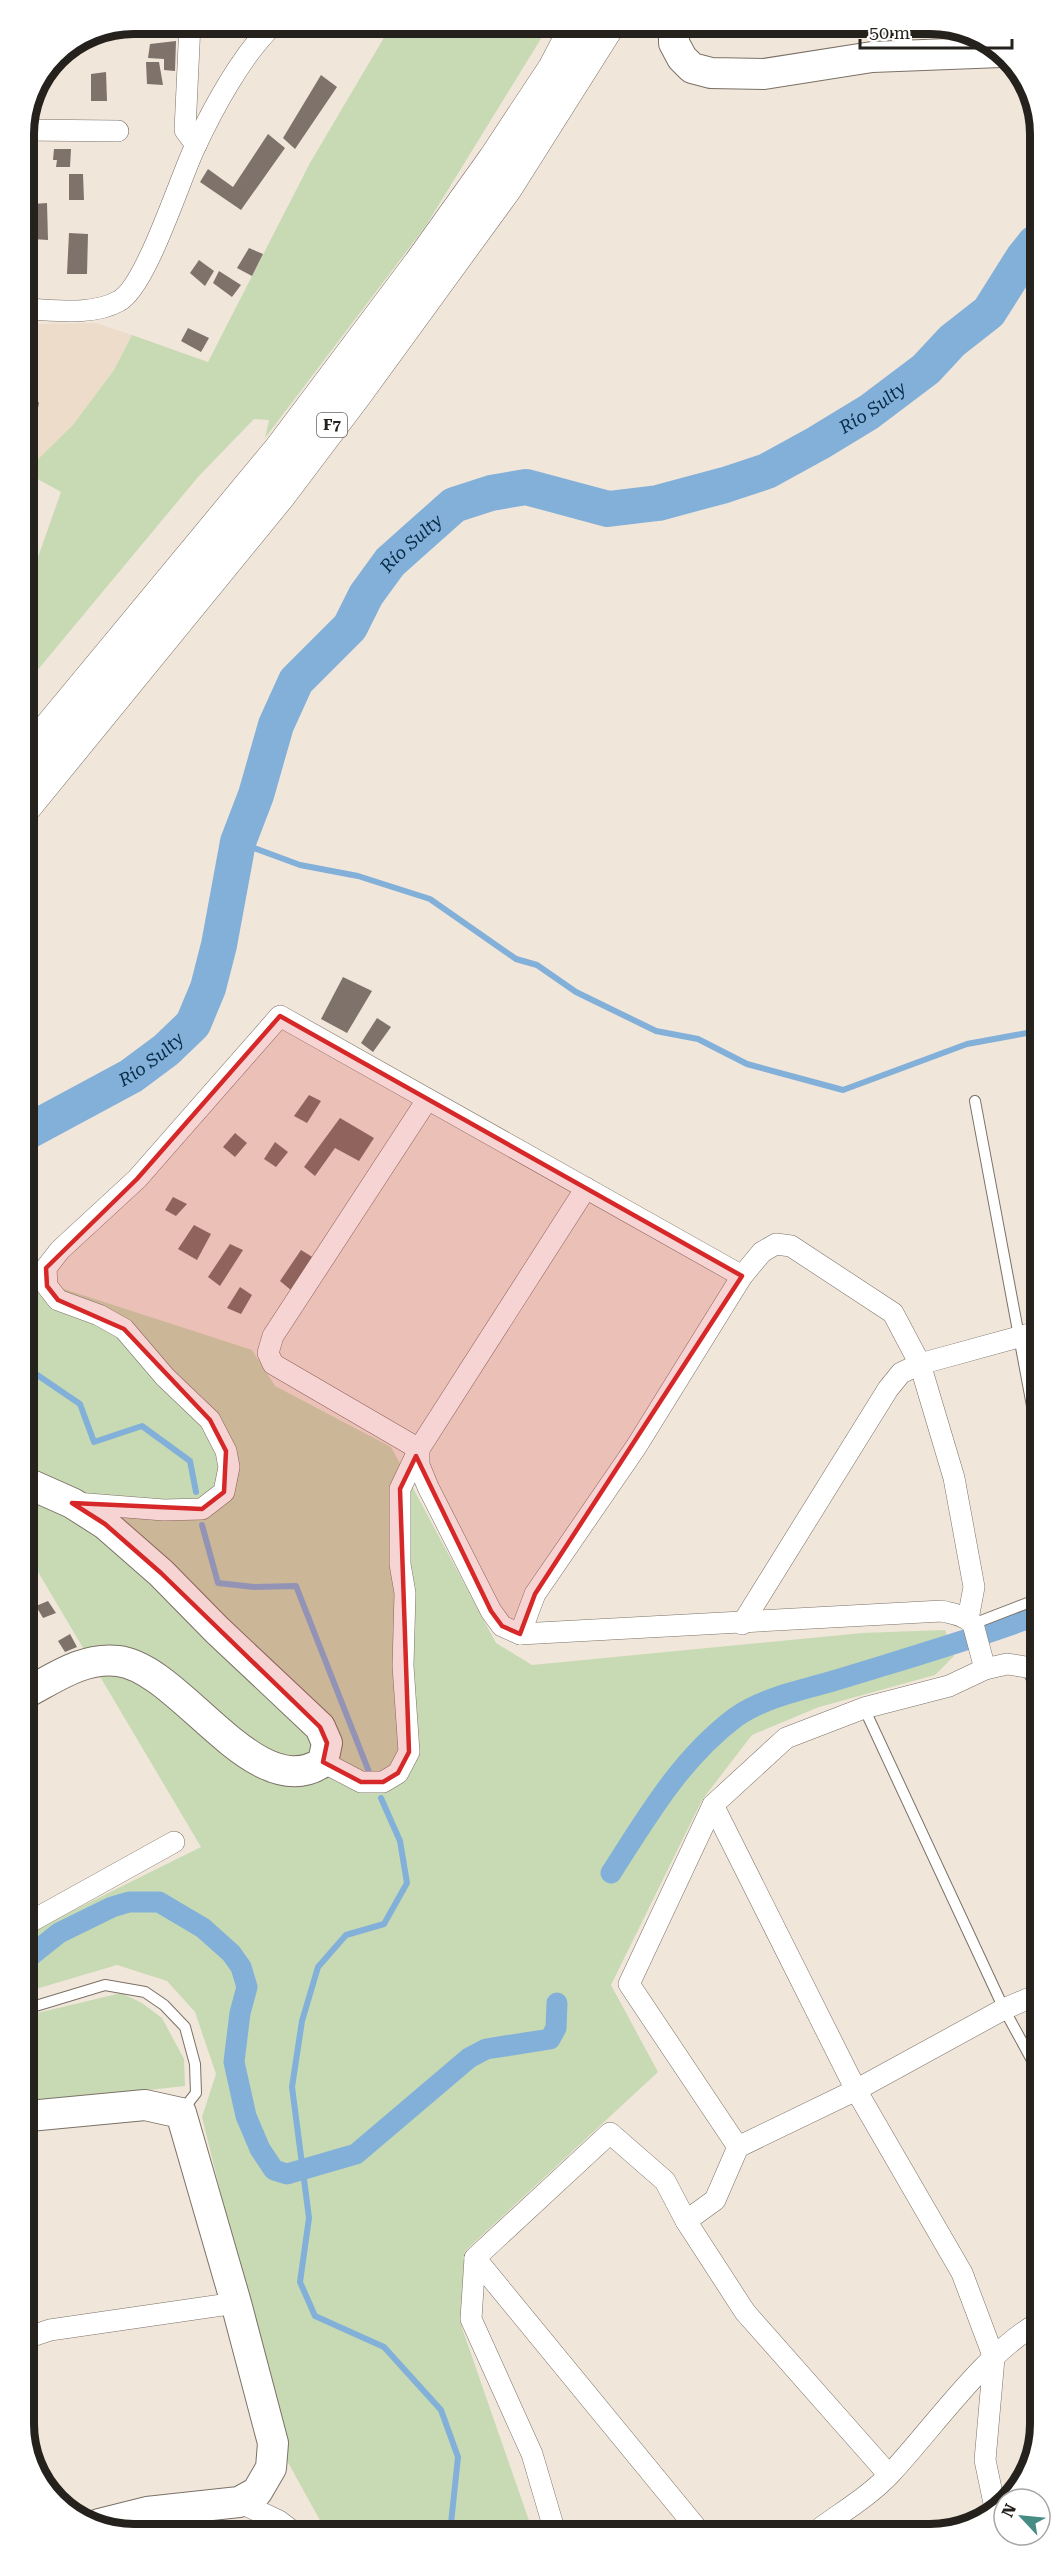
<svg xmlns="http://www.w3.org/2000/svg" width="1064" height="2559" viewBox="0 0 1064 2559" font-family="'Roboto Serif',serif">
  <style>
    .built { fill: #eddcca }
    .green { fill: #c8dab4 }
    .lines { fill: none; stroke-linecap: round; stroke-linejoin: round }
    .stream { stroke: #83b0d9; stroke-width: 6 }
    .canal { stroke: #83b0d9; stroke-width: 21 }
    .river { stroke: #83b0d9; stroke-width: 36 }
    .building { fill: #7f726a }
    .lane-casing { stroke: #7b7166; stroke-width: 12 }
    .street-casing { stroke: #7b7166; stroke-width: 22 }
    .secondary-casing { stroke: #7b7166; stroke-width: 32 }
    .highway-casing { stroke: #7b7166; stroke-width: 34 }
    .lane { stroke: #fff; stroke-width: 10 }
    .street { stroke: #fff; stroke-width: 21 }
    .secondary { stroke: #fff; stroke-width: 30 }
    .highway { stroke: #fff; stroke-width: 33 }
    .marked { fill: #d62828; fill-opacity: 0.2; stroke: #d62828; stroke-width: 4.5; stroke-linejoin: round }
    .labels { text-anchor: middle; stroke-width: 4.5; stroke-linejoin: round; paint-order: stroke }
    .shield { fill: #fff; stroke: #666461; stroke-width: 1.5 }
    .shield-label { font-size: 15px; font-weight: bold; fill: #25211d }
    .water-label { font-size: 18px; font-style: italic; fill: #082b47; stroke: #fff }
    .rim { fill: none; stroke: #25211d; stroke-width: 8 }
  </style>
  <rect width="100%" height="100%" fill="#f1e6da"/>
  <polygon class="built" points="96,323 132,335 114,370 73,426 25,472 25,324"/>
  <g class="green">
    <polygon points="392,24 550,24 425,227 265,438 269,420 254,419 198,477 26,684 25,577 31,577 61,492 25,472 73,425 114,370 132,335 208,362 310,163"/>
    <polygon points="27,1277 252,1350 275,1386 391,1447 496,1643 532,1665 862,1633 945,1630 954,1656 935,1675 819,1707 752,1735 702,1800 611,1985 658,2072 465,2251 462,2328 533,2532 327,2533 286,2459 202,2117 216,2074 195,2012 167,1981 117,1965 29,1991 28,1935 78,1908 201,1847 28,1555"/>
    <polygon points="121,1993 142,2003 162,2018 184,2059 185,2086 29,2103 29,2015"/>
  </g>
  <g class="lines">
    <g class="stream">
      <polyline points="238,842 300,865 358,876 430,899 516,959 537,965 576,992 656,1031 698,1039 747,1064 843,1090 967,1044 1027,1033 1037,1034"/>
      <polyline points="27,1368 80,1404 94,1442 142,1426 190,1461 196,1492"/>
      <polyline points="202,1525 218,1583 254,1587 296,1586 371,1777"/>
      <polyline points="381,1798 400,1841 407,1883 384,1924 346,1935 318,1967 302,2021 292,2087 309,2218 300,2282 315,2316 384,2347 441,2410 458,2457 450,2533"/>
    </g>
    <g class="canal">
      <path d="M611 1873C647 1817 681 1758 736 1717 766 1696 808 1689 843 1678 908 1658 974 1639 1038 1615"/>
      <polyline points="29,1957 59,1933 112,1907 129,1902 159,1902 203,1928 231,1953 241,1967 247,1987 240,2013 234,2062 246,2116 260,2149 274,2170 287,2174 356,2154 469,2058 486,2049 550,2039 556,2028 557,2003"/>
    </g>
    <path class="river" id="s1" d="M27 1132 131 1076 166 1050 193 1024 208 988 219 945 238 842 256 795 276 725 296 681 350 627 366 595 390 562 418 537 454 505 491 493 526 487 608 509 658 503 725 485 767 471 818 443 869 412 926 369 952 341 989 312 1023 258 1035 243"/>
  </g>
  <g class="building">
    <polygon points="205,24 224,24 223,36 205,35"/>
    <polygon points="121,27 121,33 105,32 105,30"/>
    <polygon points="176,41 175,71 164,70 164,59 148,58 150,44"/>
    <polygon points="146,62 159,62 163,85 147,84"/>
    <polygon points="106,72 107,101 91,101 91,74"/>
    <polygon points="321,75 337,87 295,149 283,138"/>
    <polygon points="268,134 285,148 241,210 200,182 208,169 233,187"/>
    <polygon points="54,149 71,149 70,167 56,167 57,160 53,160"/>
    <polygon points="69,174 83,174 84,200 69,200"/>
    <polygon points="47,203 48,240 32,239 33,204"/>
    <polygon points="69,233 88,234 87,274 67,274"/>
    <polygon points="249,248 263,254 252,276 237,268"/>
    <polygon points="199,260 214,271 205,286 190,273"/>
    <polygon points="219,271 241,285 232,297 213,283"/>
    <polygon points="188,328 209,338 201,352 181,341"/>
    <polygon points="29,396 35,397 39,403 37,412 31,415 25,413 25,397"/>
    <polygon points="343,977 372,991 347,1033 321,1019"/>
    <polygon points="377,1018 391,1027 373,1052 361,1043"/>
    <polygon points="309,1095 321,1101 307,1123 294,1116"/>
    <polygon points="340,1118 374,1138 359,1161 335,1148 315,1176 304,1167"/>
    <polygon points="235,1133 247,1143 235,1157 223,1147"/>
    <polygon points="275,1142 288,1152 276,1167 264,1159"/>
    <polygon points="173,1197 187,1204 176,1216 165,1210"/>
    <polygon points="194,1225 211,1234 197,1260 178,1249"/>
    <polygon points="230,1244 243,1250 220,1286 208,1277"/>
    <polygon points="301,1250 314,1258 292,1291 280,1281"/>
    <polygon points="240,1287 252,1295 241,1314 227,1308"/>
    <polygon points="48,1601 56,1613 43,1618 36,1606"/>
    <polygon points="70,1634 77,1647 65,1652 58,1641"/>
  </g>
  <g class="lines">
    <defs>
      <g id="lane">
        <polyline points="975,1101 1038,1438"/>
        <polyline points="973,1624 1038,1599"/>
        <polyline points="1026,1667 1038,1692"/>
        <polyline points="864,1708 1004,2009 1039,2073"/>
        <polyline points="29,2008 105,1985 145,1992 164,2005 185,2027 195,2064 196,2093 181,2112"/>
      </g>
      <g id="street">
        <polyline points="190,24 185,130 196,145"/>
        <polyline points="24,130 118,131"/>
        <path d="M25 309C55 310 92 316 119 301 146 287 180 178 195 147 213 108 243 53 274 24"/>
        <path d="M419 1449V1465L428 1487 491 1611 502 1626 520 1634 942 1611C953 1614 965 1615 973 1624L985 1669"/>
        <polyline points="419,1449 273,1364 268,1353 273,1336 427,1100"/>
        <polyline points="75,1503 164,1510 202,1509 224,1492 229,1467 226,1451 210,1420 165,1377 124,1329 99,1315 58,1300 47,1286 46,1268 60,1250 137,1179 280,1016 742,1276"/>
        <polyline points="742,1624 888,1389 901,1373 920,1364 1037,1332"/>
        <polyline points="520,1634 535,1594 636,1447 742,1276 762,1252 776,1244 791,1246 893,1313 920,1364 954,1478 974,1587 968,1619"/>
        <polyline points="323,1762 361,1782 383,1782 398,1773 409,1752 403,1666 405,1593 400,1564 400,1489 419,1449 586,1188"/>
        <polyline points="713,1805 856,2090 962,2273 994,2358 985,2460 995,2508"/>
        <polyline points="28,1923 174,1842"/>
        <polyline points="738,2147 856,2090 1004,2009 1039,1994"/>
        <polyline points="686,2221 745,2312 889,2475"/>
        <polyline points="475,2258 699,2531"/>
        <polyline points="29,2337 50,2330 236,2303"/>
        <polyline points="239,2502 279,2521 296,2534"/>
        <path d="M818 2530C842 2512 871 2495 891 2473 934 2427 986 2351 1040 2322"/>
        <polyline points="555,2532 532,2454 471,2319 475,2258 610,2133 665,2181 686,2221 715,2200 738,2147 629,1984 713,1805 786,1738 864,1708 949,1686 985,1669 1007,1664 1026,1667 1038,1665"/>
      </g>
      <g id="secondary">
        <polyline points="674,24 674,43 682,58 692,68 711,73 764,74 872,57 1001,52"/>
        <path d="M27 1483 72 1503 105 1524 161 1573 217 1630 320 1727 327 1743 323 1762C256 1808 181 1668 118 1661 84 1657 56 1677 28 1692"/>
        <polyline points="29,2116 145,2105 181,2113 236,2303 273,2443 271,2468 257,2492 239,2502 147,2512 99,2524"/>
      </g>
      <g id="highway">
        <polyline points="26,757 281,449 420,264 495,159 555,68 578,24"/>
        <polyline points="26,805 279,495 356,393 506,187 609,24"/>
      </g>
    </defs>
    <use href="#lane" class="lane-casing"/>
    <use href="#street" class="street-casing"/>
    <use href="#secondary" class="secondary-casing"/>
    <use href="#highway" class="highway-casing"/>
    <use href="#lane" class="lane"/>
    <use href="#street" class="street"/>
    <use href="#secondary" class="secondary"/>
    <use href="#highway" class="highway"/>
  </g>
  <path class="marked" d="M280 1016 742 1276 535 1594 520 1634 502 1626 491 1611 416 1456 400 1489 409 1752 398 1773 383 1782H361L323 1762 327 1743 320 1727 161 1573 105 1524 72 1503 202 1509 224 1492 226 1451 210 1420 124 1329 58 1300 47 1286 46 1268 137 1179Z"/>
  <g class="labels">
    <rect class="shield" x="317" y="413" width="30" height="24" rx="4.5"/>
    <g class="shield-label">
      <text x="332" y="430">F7</text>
    </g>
    <g class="water-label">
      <text dy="6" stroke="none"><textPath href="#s1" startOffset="1244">Río Sulty</textPath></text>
      <text dy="6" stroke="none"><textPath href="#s1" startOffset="740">Río Sulty</textPath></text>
      <text dy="6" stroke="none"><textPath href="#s1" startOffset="144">Río Sulty</textPath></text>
    </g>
  </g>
  <path d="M0 0H1064V2559H0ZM134 34H930A100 100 0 0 1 1030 134V2424A100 100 0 0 1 930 2524H134A100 100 0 0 1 34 2424V134A100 100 0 0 1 134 34Z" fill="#fff" fill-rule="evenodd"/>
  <path class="rim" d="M134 34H930A100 100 0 0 1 1030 134V2424A100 100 0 0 1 930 2524H134A100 100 0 0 1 34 2424V134A100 100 0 0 1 134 34Z"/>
  <g transform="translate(1022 2517) rotate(296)"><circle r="28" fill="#ffffff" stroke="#a8a6a5" stroke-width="1.5"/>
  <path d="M0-4.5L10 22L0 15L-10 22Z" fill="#478c84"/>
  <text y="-9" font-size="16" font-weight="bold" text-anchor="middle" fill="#25211d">N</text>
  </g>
  <path d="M860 39v9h152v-9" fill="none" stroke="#25211d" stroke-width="3"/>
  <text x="869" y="39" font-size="18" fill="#25211d" stroke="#ffffff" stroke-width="4.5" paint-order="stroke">50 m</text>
</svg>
